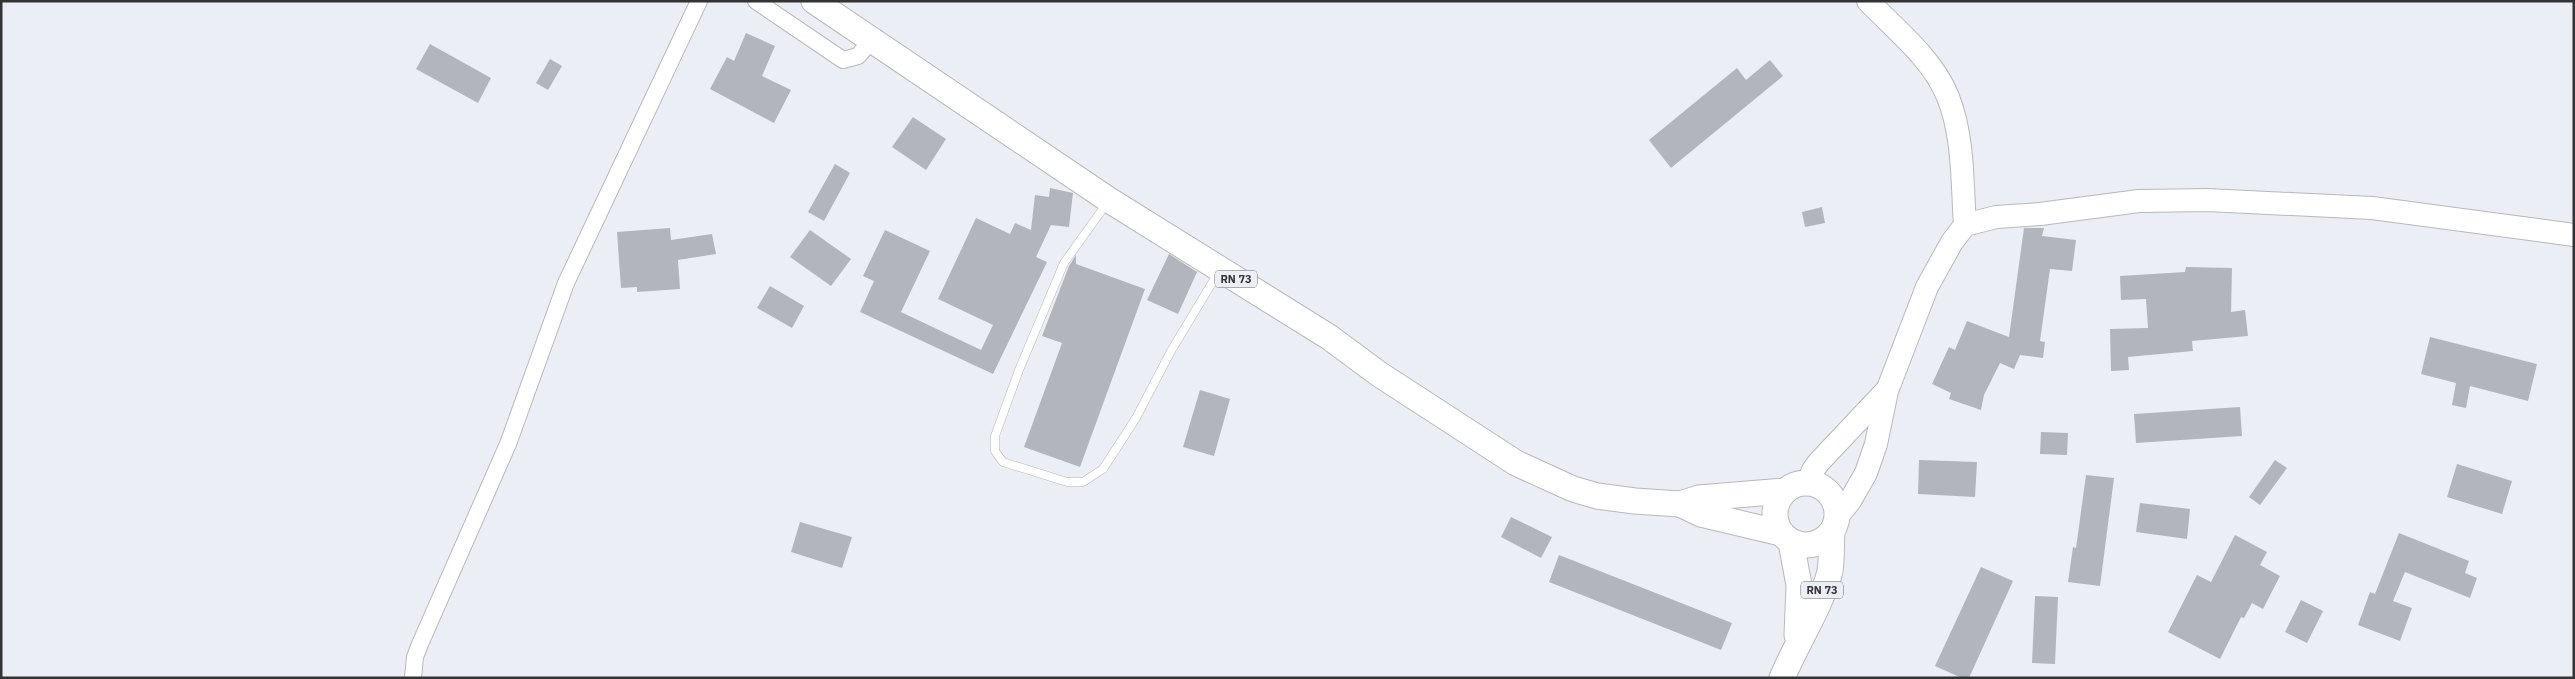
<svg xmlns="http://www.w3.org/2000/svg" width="2575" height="679" viewBox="0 0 2575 679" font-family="'IBM Plex Sans',sans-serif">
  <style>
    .building { fill: #b3b5bc }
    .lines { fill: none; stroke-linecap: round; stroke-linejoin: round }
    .lane-casing { stroke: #b6b8bf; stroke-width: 9 }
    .street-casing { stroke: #b6b8bf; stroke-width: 18 }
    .secondary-casing { stroke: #b6b8bf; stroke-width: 24 }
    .primary-casing { stroke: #b6b8bf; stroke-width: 27 }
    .lane { stroke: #fff; stroke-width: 8 }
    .street { stroke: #fff; stroke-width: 16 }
    .secondary { stroke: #fff; stroke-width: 22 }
    .primary { stroke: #fff; stroke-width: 25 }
    .labels { text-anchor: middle; stroke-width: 5; stroke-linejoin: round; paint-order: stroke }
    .shield { fill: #eceef5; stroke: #6a6b6f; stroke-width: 1 }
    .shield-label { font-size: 11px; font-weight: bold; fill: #333336 }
  </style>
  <rect width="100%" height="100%" fill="#eceef5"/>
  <g class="building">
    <polygon points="746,33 775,46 762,76 791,90 774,123 710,89 727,57 734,61"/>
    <polygon points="430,44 491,78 478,103 416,69"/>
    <polygon points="550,59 562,66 548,90 536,83"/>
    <polygon points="1770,60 1783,76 1671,168 1649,140 1737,68 1746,80"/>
    <polygon points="913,117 946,139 926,170 892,147"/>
    <polygon points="835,164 850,173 824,221 808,212"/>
    <polygon points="1050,188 1073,193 1069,227 1051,225 1036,257 1047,262 993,374 860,312 874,281 863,276 885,230 930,251 901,312 981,350 993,325 938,299 976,218 1010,234 1015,223 1031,230 1035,195 1049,197"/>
    <polygon points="1822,207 1825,223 1805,227 1802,212"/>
    <polygon points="670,228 671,240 712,234 716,254 678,260 680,289 637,292 637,287 621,288 617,232"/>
    <polygon points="2024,228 2044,228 2042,236 2076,240 2072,271 2050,269 2040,341 2045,342 2043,358 2020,355 2014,369 2000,363 1984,395 1981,410 1949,399 1951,393 1932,384 1949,347 1955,350 1967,321 2009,337"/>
    <polygon points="810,230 851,259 831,286 790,257"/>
    <polygon points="1169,254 1197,272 1178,314 1147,300"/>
    <polygon points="1076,255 1076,264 1145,289 1080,467 1024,447 1062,343 1042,336 1069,266"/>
    <polygon points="2186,267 2232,268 2231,312 2245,310 2248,336 2192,341 2193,351 2128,357 2129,370 2111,371 2110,329 2148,328 2146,299 2121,300 2120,276 2185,272"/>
    <polygon points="770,286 804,306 792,328 757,308"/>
    <polygon points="2430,337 2537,364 2528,401 2470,386 2466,408 2452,405 2456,383 2421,374"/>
    <polygon points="1200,390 1230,399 1214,456 1183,447"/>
    <polygon points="2240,407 2242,436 2136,443 2134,414"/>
    <polygon points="2041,432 2068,433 2067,455 2040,454"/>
    <polygon points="1919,460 1977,462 1975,497 1918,494"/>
    <polygon points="2275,460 2287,468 2260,505 2249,497"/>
    <polygon points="2457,464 2512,481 2502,514 2447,497"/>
    <polygon points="2086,475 2114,478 2100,586 2068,582 2073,547 2076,548"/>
    <polygon points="2140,503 2190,509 2187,539 2136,532"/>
    <polygon points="1511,517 1552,537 1541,558 1501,537"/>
    <polygon points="800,522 852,537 842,568 791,552"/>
    <polygon points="2399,533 2469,561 2465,573 2477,578 2470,598 2405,572 2393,601 2412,608 2400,641 2358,625 2370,592 2375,594"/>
    <polygon points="2235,535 2267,552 2260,565 2280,576 2263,609 2252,603 2244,618 2241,617 2220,659 2168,632 2197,575 2211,582"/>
    <polygon points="1559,555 1732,623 1721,650 1549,582"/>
    <polygon points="1981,567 2013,581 1969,678 1962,678 1935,666"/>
    <polygon points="2035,596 2058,597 2055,664 2032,663"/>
    <polygon points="2301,600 2323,611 2307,643 2285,632"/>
  </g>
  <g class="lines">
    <defs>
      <polyline id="lane" points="1107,203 1064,263 1019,370 995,436 995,451 1003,462 1067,482 1083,482 1103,469 1136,418 1171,351 1218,273"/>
      <g id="street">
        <polyline points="756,1 843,60 858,56 871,41"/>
        <polyline points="413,678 415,657 420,644 508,444 566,283 699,1"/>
      </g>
      <g id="secondary">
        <path d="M1868 1C1896 30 1933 59 1948 97 1964 137 1962 184 1965 225"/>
        <polyline points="1808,483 1813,470 1819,462 1886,391"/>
        <polyline points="1837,517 1850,501 1866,473 1876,444 1887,391 1927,287 1952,242 1965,225 1996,217 2040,214 2139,201 2207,200 2372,208 2574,235"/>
      </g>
      <g id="primary">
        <polyline points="814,1 1109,200 1329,337 1379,374 1516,463 1573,489 1597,496 1635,501 1680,504 1699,498 1785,491"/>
        <circle cx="1806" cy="514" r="31"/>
        <polyline points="1680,504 1701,514 1781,533"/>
        <polyline points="1791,542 1799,585 1797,635"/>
        <path d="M1782 678C1796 644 1822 605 1830 571 1832 558 1831 545 1832 532"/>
      </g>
    </defs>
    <use href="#lane" class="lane-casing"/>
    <use href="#street" class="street-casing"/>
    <use href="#secondary" class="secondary-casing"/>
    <use href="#primary" class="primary-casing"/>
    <use href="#lane" class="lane"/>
    <use href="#street" class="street"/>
    <use href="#secondary" class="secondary"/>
    <use href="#primary" class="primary"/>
  </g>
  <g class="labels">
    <g class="shield">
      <rect x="1215" y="270.5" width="42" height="17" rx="4"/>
      <rect x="1801" y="581.5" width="42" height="17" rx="4"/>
    </g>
    <g class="shield-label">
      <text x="1236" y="283">RN 73</text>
      <text x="1822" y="594">RN 73</text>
    </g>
  </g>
  <rect width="2575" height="679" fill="none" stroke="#333336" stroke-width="5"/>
</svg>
